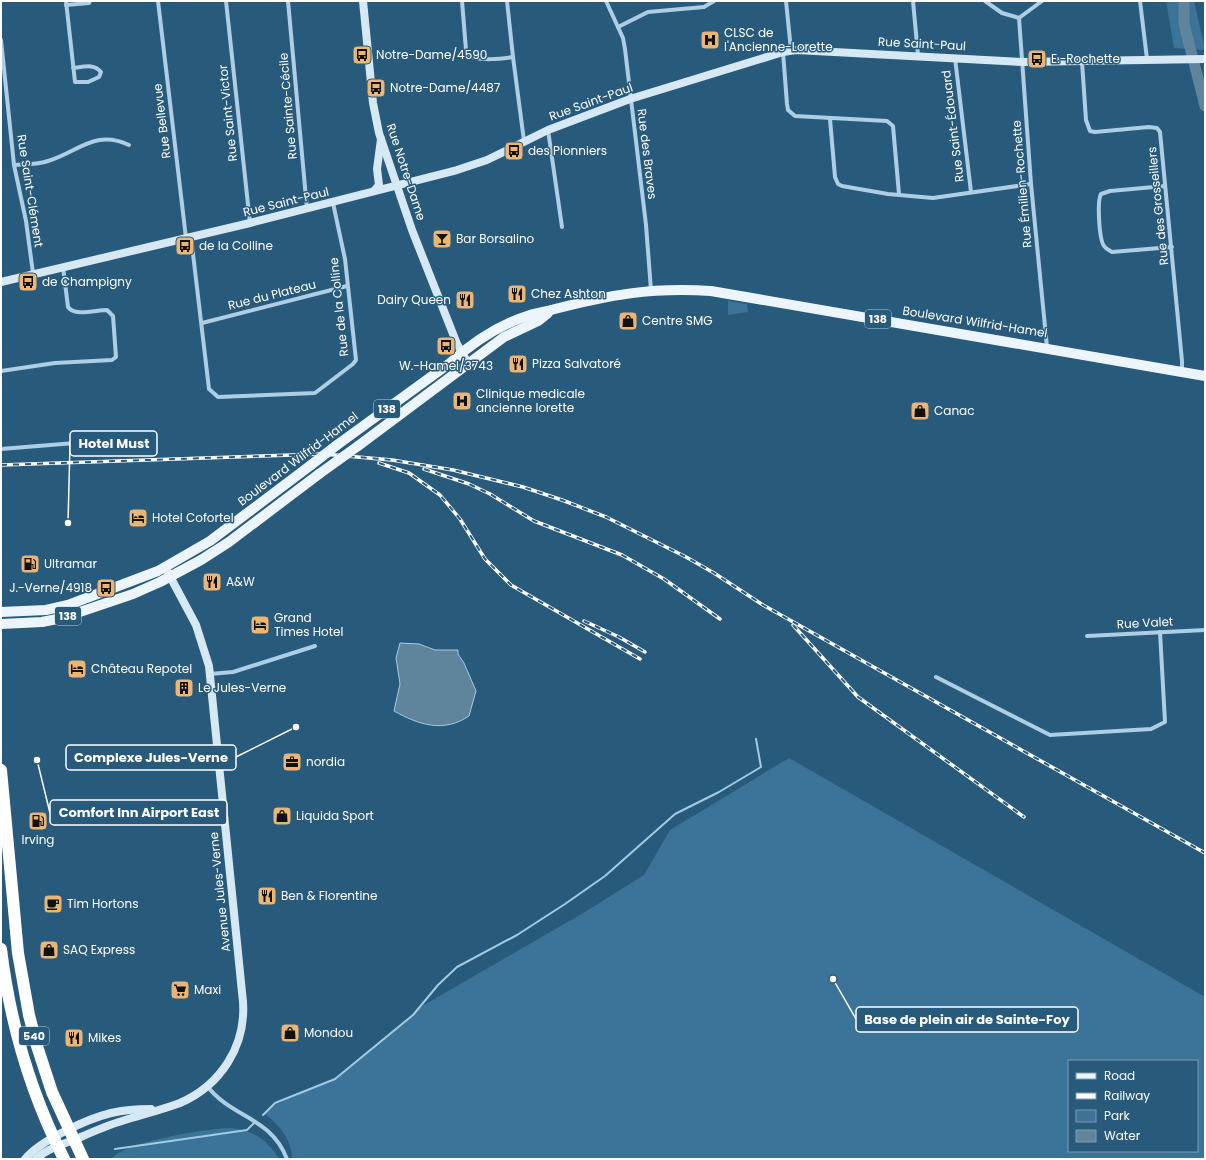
<svg xmlns="http://www.w3.org/2000/svg" width="1206" height="1160" viewBox="0 0 1206 1160" font-family="Poppins,sans-serif">
  <style>
    .green { fill: #3c7499; fill-rule: evenodd }
    .water { fill: #60849b; stroke: #a2cbe4 }
    .lines { fill: none; stroke-linecap: round; stroke-linejoin: round }
    .stream { stroke: #a2cbe4; stroke-width: 2 }
    .river { stroke: #60849b; stroke-width: 11 }
    .street { stroke: #adcee4; stroke-width: 4 }
    .secondary { stroke: #d6e8f4; stroke-width: 8 }
    .primary { stroke: #ecf5fc; stroke-width: 10 }
    .highway { stroke: #fff; stroke-width: 12 }
    .rail-casing { stroke: #fff; stroke-width: 3.5 }
    .rail { stroke: #285a7c; stroke-width: 2; stroke-dasharray: 6; stroke-linecap: butt }
    .primary-bridge { stroke: #ecf5fc; stroke-width: 10 }
    .labels { text-anchor: middle; stroke-width: 3; stroke-linejoin: round; paint-order: stroke }
    .shield { fill: #285a7c; stroke: #beced8; stroke-width: 1 }
    .shield-label { font-size: 11px; font-weight: bold; fill: #fff }
    .poi-label { font-size: 12px; fill: #fff; stroke: #285a7c; text-anchor: start }
    .street-label { font-size: 12px; fill: #fff; stroke: #285a7c }
    .leader { fill: none; stroke: #fff; stroke-width: 1.5 }
    .callout-dot { fill: #fff; stroke: #285a7c; stroke-width: 1.5 }
    .callout { fill: #285a7c; stroke: #fff; stroke-width: 1.5 }
    .callout-label { font-size: 13px; text-anchor: middle; font-weight: bold; fill: #fff }
  </style>
  <rect width="100%" height="100%" fill="#285a7c"/>
  <g class="green">
    <polygon points="1166,1 1194,1 1205,50 1174,48"/>
    <polygon points="728,301 747,304 748,312 728,315"/>
    <path d="M789 758 1205 997V1159H293C289 1137 283 1129 265 1114L272 1106 333 1080 424 1005 585 912 644 875 670 830ZM1069 1061H1197V1151H1069Z"/>
    <path d="M230 1128C254 1131 266 1138 279 1159H111C127 1141 204 1129 230 1128Z"/>
  </g>
  <path class="water" d="M400 643 419 644 435 650H458V654L464 663 476 691 469 716C444 733 419 725 394 711L400 684 396 658Z"/>
  <g class="lines">
    <g class="stream">
      <polyline points="263,1115 275,1103 335,1079 413,1015 438,985 457,967 517,935 565,904 605,876 675,814 719,792 761,767 756,739"/>
      <polyline points="115,1149 247,1130 255,1122"/>
    </g>
    <polyline class="river" points="1184,1 1184,24 1205,106"/>
    <g class="street">
      <path d="M66 1 75 82H88L99 77 101 72C94 63 83 67 73 68"/>
      <polyline points="158,1 186,238"/>
      <polyline points="226,1 250,223"/>
      <polyline points="288,1 307,209"/>
      <path d="M462 1 466 50 469 56C483 61 499 59 513 57L524 141"/>
      <polyline points="507,1 513,57"/>
      <polyline points="606,1 623,38 625,49 646,225 651,290"/>
      <polyline points="786,1 791,50"/>
      <polyline points="913,1 918,55"/>
      <polyline points="985,1 1002,13 1019,18 1042,1"/>
      <polyline points="1140,1 1147,59"/>
      <polyline points="66,5 89,3 90,1"/>
      <polyline points="1019,18 1031,184 1047,347"/>
      <polyline points="618,27 648,12 704,7 714,1"/>
      <polyline points="1,40 14,165 26,221 33,273"/>
      <polyline points="783,52 787,104 788,110 795,116 887,121 893,126 899,194"/>
      <polyline points="955,58 971,192"/>
      <polyline points="1082,62 1086,120 1090,131 1095,132 1149,127 1157,128 1160,132 1182,361 1182,371"/>
      <polyline points="830,119 835,177 838,184 842,186 888,194 933,198 1031,184"/>
      <polyline points="548,130 562,227"/>
      <path d="M14 165C25 164 37 165 48 161 78 152 95 129 129 145"/>
      <path d="M1165 186 1110 191 1101 194C1097 201 1099 239 1104 246 1106 249 1109 250 1112 252L1172 247"/>
      <polyline points="191,237 209,389 218,397 315,393 353,364 356,360 345,259 333,203"/>
      <polyline points="202,323 347,286"/>
      <path d="M1 371 55 363 112 360 116 357 113 316 107 310C96 310 75 317 68 307L63 267"/>
      <polyline points="1,449 112,440"/>
      <polyline points="1087,636 1205,630"/>
      <polyline points="210,674 233,672 315,646"/>
      <polyline points="936,677 1050,735 1151,729 1165,722 1160,632"/>
      <path d="M207 1086C233 1119 270 1116 287 1159"/>
    </g>
    <g class="secondary">
      <polyline points="363,1 373,103 379,133 412,230 457,344 468,363"/>
      <polyline points="374,191 379,185 377,169 381,139"/>
      <polyline points="1,282 250,223 457,170 487,160 548,130 630,99 783,52 796,50 1022,62 1205,59"/>
      <path d="M25 1159C41 1140 87 1119 111 1113 124 1110 137 1109 151 1109"/>
      <path d="M36 1159C47 1149 60 1145 74 1140 90 1133 105 1126 122 1121 141 1115 161 1110 180 1103 221 1085 246 1046 243 1002L209 666 196 625 165 567"/>
    </g>
    <g class="primary">
      <path d="M337 445 450 363C472 343 501 324 530 315 537 313 544 312 551 310 609 295 651 287 711 291L1205 376"/>
      <polyline points="358,446 504,337 538,321 548,313"/>
      <polyline points="1,612 46,610 68,605 158,571 210,541 311,465"/>
      <polyline points="1,624 42,622 62,618 133,594 160,582 201,560 229,542 319,474"/>
    </g>
    <g class="highway">
      <polyline points="1,770 18,953 29,1015 37,1046 52,1092 83,1159"/>
      <path d="M1 949C10 1024 30 1092 64 1159"/>
    </g>
    <defs>
      <g id="rail">
        <polyline points="379,463 409,473 440,495 460,519 485,559 511,585 640,659"/>
        <polyline points="1,465 323,454 392,460 453,470 523,487 562,500 606,517 686,557 714,573 763,605 1205,853"/>
        <polyline points="424,469 469,484 490,494 534,521 622,555 664,579 720,619"/>
        <polyline points="584,621 619,637 645,652"/>
        <polyline points="793,625 858,697 1024,817"/>
      </g>
    </defs>
    <use href="#rail" class="rail-casing"/>
    <use href="#rail" class="rail"/>
    <g class="primary-bridge">
      <polyline points="311,465 337,445"/>
      <polyline points="319,474 358,446"/>
    </g>
  </g>
  <defs>
    <symbol id="hospital-square" viewBox="-11 -11 22 22"><rect x="-9" y="-9" width="18" height="18" rx="4" fill="#ebb674" stroke="#285a7c"/><path d="M-5-5h3v3.5h4V-5h3V5h-3V1.5h-4V5h-3Z" fill="#111"/></symbol>
    <symbol id="bus-square" viewBox="-11 -11 22 22"><rect x="-9" y="-9" width="18" height="18" rx="4" fill="#ebb674" stroke="#285a7c"/><path d="M-5-6H5V4H4V6H2V4H-2V6H-4V4H-5ZM-3.5-4V0h7V-4ZM-3.5 1.2v1.5H-2V1.2ZM2 1.2v1.5H3.5V1.2Z" fill="#111"/></symbol>
    <symbol id="bar-square" viewBox="-11 -11 22 22"><rect x="-9" y="-9" width="18" height="18" rx="4" fill="#ebb674" stroke="#285a7c"/><path d="M-6-5H6L.8 .8V4.5H3.5V6h-7V4.5H-.8V.8Z" fill="#111"/></symbol>
    <symbol id="restaurant-square" viewBox="-11 -11 22 22"><rect x="-9" y="-9" width="18" height="18" rx="4" fill="#ebb674" stroke="#285a7c"/><path d="M-5-6h1v4h1v-4h1v4h1v-4h1v5L-1.5 .5V6h-2V.5L-5-1ZM5-6V6H3V1.5H1.5Q1.5-4 5-6Z" fill="#111"/></symbol>
    <symbol id="shop-square" viewBox="-11 -11 22 22"><rect x="-9" y="-9" width="18" height="18" rx="4" fill="#ebb674" stroke="#285a7c"/><path d="M-5-2.5h2.3a2.7 3.5 0 0 1 5.4 0H5L5.5 6h-11ZM-1.5-2.5h3a1.5 2.3 0 0 0-3 0Z" fill="#111"/></symbol>
    <symbol id="hotel-square" viewBox="-11 -11 22 22"><rect x="-9" y="-9" width="18" height="18" rx="4" fill="#ebb674" stroke="#285a7c"/><path d="M-6-4.5h1.5V1H6V5H4.5V3h-9V5H-6ZM-4 0a1.8 1.8 0 1 1 3.6 0ZM.5 0V-2.5h3Q6-2.5 6 0Z" fill="#111"/></symbol>
    <symbol id="fuel-square" viewBox="-11 -11 22 22"><rect x="-9" y="-9" width="18" height="18" rx="4" fill="#ebb674" stroke="#285a7c"/><path d="M-5.5-6h7V0h2V4h1.3V-2.5L3-4.5l.8-.8L6-3V5H2.5V1h-1V6h-7ZM-4.2-4.7v3.2H.2V-4.7Z" fill="#111"/></symbol>
    <symbol id="building-square" viewBox="-11 -11 22 22"><rect x="-9" y="-9" width="18" height="18" rx="4" fill="#ebb674" stroke="#285a7c"/><path d="M-4-6H4V6H1V3H-1V6H-4ZM-2.5-4.3h1.7v1.8h-1.7ZM.8-4.3h1.7v1.8H.8ZM-2.5-1h1.7V.8h-1.7ZM.8-1h1.7V.8H.8Z" fill="#111"/></symbol>
    <symbol id="office-square" viewBox="-11 -11 22 22"><rect x="-9" y="-9" width="18" height="18" rx="4" fill="#ebb674" stroke="#285a7c"/><path d="M-6-3h4V-5.5h4V-3h4V5H-6ZM-1-4.5V-3h2v-1.5ZM-6 0V1H6V0Z" fill="#111"/></symbol>
    <symbol id="cafe-square" viewBox="-11 -11 22 22"><rect x="-9" y="-9" width="18" height="18" rx="4" fill="#ebb674" stroke="#285a7c"/><path d="M-5.5-4.5H6V0H3Q3 3.5 0 3.5H-2.5Q-5.5 3.5-5.5 0ZM3-3.2v2h1.7v-2ZM-6 4.5H4V6H-6Z" fill="#111"/></symbol>
    <symbol id="supermarket-square" viewBox="-11 -11 22 22"><rect x="-9" y="-9" width="18" height="18" rx="4" fill="#ebb674" stroke="#285a7c"/><path d="M-6-5.5h2.5l.6 2H6L4.5 2H-2.5L-4.4-4H-6ZM-1.5 3.2a1.3 1.3 0 1 0 .1 0ZM3 3.2a1.3 1.3 0 1 0 .1 0Z" fill="#111"/></symbol>
  </defs>
  <g fill-rule="evenodd">
    <use href="#hospital-square" x="699" y="29" width="22" height="22"/>
    <use href="#bus-square" x="351" y="44" width="22" height="22"/>
    <use href="#bus-square" x="1026" y="48" width="22" height="22"/>
    <use href="#bus-square" x="365" y="77" width="22" height="22"/>
    <use href="#bus-square" x="503" y="140" width="22" height="22"/>
    <use href="#bar-square" x="431" y="228" width="22" height="22"/>
    <use href="#bus-square" x="174" y="235" width="22" height="22"/>
    <use href="#bus-square" x="17" y="271" width="22" height="22"/>
    <use href="#restaurant-square" x="506" y="283" width="22" height="22"/>
    <use href="#restaurant-square" x="454" y="289" width="22" height="22"/>
    <use href="#shop-square" x="617" y="310" width="22" height="22"/>
    <use href="#bus-square" x="435" y="335" width="22" height="22"/>
    <use href="#restaurant-square" x="507" y="353" width="22" height="22"/>
    <use href="#hospital-square" x="451" y="390" width="22" height="22"/>
    <use href="#shop-square" x="909" y="400" width="22" height="22"/>
    <use href="#hotel-square" x="127" y="507" width="22" height="22"/>
    <use href="#fuel-square" x="19" y="553" width="22" height="22"/>
    <use href="#restaurant-square" x="201" y="571" width="22" height="22"/>
    <use href="#bus-square" x="95" y="577" width="22" height="22"/>
    <use href="#hotel-square" x="249" y="614" width="22" height="22"/>
    <use href="#hotel-square" x="66" y="658" width="22" height="22"/>
    <use href="#building-square" x="173" y="677" width="22" height="22"/>
    <use href="#office-square" x="281" y="751" width="22" height="22"/>
    <use href="#shop-square" x="271" y="805" width="22" height="22"/>
    <use href="#fuel-square" x="27" y="810" width="22" height="22"/>
    <use href="#restaurant-square" x="256" y="885" width="22" height="22"/>
    <use href="#cafe-square" x="42" y="893" width="22" height="22"/>
    <use href="#shop-square" x="38" y="939" width="22" height="22"/>
    <use href="#supermarket-square" x="169" y="979" width="22" height="22"/>
    <use href="#shop-square" x="279" y="1022" width="22" height="22"/>
    <use href="#restaurant-square" x="63" y="1027" width="22" height="22"/>
  </g>
  <g class="labels">
    <g class="shield">
      <rect x="865" y="310" width="26" height="18" rx="3"/>
      <rect x="374" y="400" width="26" height="18" rx="3"/>
      <rect x="55" y="607" width="26" height="18" rx="3"/>
      <rect x="19" y="1027" width="30" height="18" rx="3"/>
    </g>
    <g class="shield-label">
      <text x="878" y="323">138</text>
      <text x="387" y="413">138</text>
      <text x="68" y="620">138</text>
      <text x="34" y="1040">540</text>
    </g>
    <g class="poi-label">
      <text x="724" y="37">CLSC de<tspan x="724" dy="14">l'Ancienne-Lorette</tspan></text>
      <text x="376" y="59">Notre-Dame/4590</text>
      <text x="1051" y="63">E.-Rochette</text>
      <text x="390" y="92">Notre-Dame/4487</text>
      <text x="528" y="155">des Pionniers</text>
      <text x="456" y="243">Bar Borsalino</text>
      <text x="199" y="250">de la Colline</text>
      <text x="42" y="286">de Champigny</text>
      <text x="531" y="298">Chez Ashton</text>
      <text x="451" y="304" text-anchor="end">Dairy Queen</text>
      <text x="642" y="325">Centre SMG</text>
      <text x="532" y="368">Pizza Salvatoré</text>
      <text x="446" y="370" text-anchor="middle">W.-Hamel/3743</text>
      <text x="476" y="398">Clinique medicale<tspan x="476" dy="14">ancienne lorette</tspan></text>
      <text x="934" y="415">Canac</text>
      <text x="152" y="522">Hotel Cofortel</text>
      <text x="44" y="568">Ultramar</text>
      <text x="226" y="586">A&amp;W</text>
      <text x="92" y="592" text-anchor="end">J.-Verne/4918</text>
      <text x="274" y="622">Grand<tspan x="274" dy="14">Times Hotel</tspan></text>
      <text x="91" y="673">Château Repotel</text>
      <text x="198" y="692">Le Jules-Verne</text>
      <text x="306" y="766">nordia</text>
      <text x="296" y="820">Liquida Sport</text>
      <text x="38" y="844" text-anchor="middle">Irving</text>
      <text x="281" y="900">Ben &amp; Florentine</text>
      <text x="67" y="908">Tim Hortons</text>
      <text x="63" y="954">SAQ Express</text>
      <text x="194" y="994">Maxi</text>
      <text x="304" y="1037">Mondou</text>
      <text x="88" y="1042">Mikes</text>
    </g>
    <g class="street-label">
      <text transform="translate(922 44) rotate(3)" y="4">Rue Saint-Paul</text>
      <text transform="translate(591 102) rotate(-20)" y="4">Rue Saint-Paul</text>
      <text transform="translate(288 106) rotate(-95)" y="4">Rue Sainte-Cécile</text>
      <text transform="translate(228 113) rotate(-96)" y="4">Rue Saint-Victor</text>
      <text transform="translate(162 121) rotate(-97)" y="4">Rue Bellevue</text>
      <text transform="translate(953 126) rotate(-97)" y="4">Rue Saint-Édouard</text>
      <text transform="translate(647 154) rotate(83)" y="4">Rue des Braves</text>
      <text transform="translate(406 172) rotate(72)" y="4">Rue Notre-Dame</text>
      <text transform="translate(1022 184) rotate(-95)" y="4">Rue Émilien-Rochette</text>
      <text transform="translate(30 191) rotate(81)" y="4">Rue Saint-Clément</text>
      <text transform="translate(286 202) rotate(-14)" y="4">Rue Saint-Paul</text>
      <text transform="translate(1158 206) rotate(-96)" y="4">Rue des Grosseillers</text>
      <text transform="translate(272 295) rotate(-14)" y="4">Rue du Plateau</text>
      <text transform="translate(339 307) rotate(-96)" y="4">Rue de la Colline</text>
      <text transform="translate(975 322) rotate(9)" y="4">Boulevard Wilfrid-Hamel</text>
      <text transform="translate(298 459) rotate(-37)" y="4">Boulevard Wilfrid-Hamel</text>
      <text transform="translate(1145 623) rotate(-3)" y="4">Rue Valet</text>
      <text transform="translate(220 892) rotate(-96)" y="4">Avenue Jules-Verne</text>
    </g>
  </g>
  <path class="leader" d="M68 523L70 444M296 727L236 757M37 760L50 813M833 979L856 1019"/>
  <g class="callout-dot">
    <circle cx="68" cy="523" r="4"/>
    <circle cx="296" cy="727" r="4"/>
    <circle cx="37" cy="760" r="4"/>
    <circle cx="833" cy="979" r="4"/>
  </g>
  <g class="callout">
    <rect x="70" y="431" width="87" height="25" rx="4"/>
    <rect x="66" y="745" width="170" height="25" rx="4"/>
    <rect x="50" y="800" width="177" height="25" rx="4"/>
    <rect x="856" y="1007" width="222" height="25" rx="4"/>
  </g>
  <g class="callout-label">
    <text x="114" y="448">Hotel Must</text>
    <text x="151" y="762">Complexe Jules-Verne</text>
    <text x="139" y="817">Comfort Inn Airport East</text>
    <text x="967" y="1024">Base de plein air de Sainte-Foy</text>
  </g>
  <rect width="1206" height="1160" fill="none" stroke="#ffffff" stroke-width="4"/>
  <rect x="1068" y="1060" width="130" height="92" fill="#285a7c" stroke="#7e9cb0"/>
  <rect x="1076" y="1073" width="20" height="6" fill="#ecf5fc" stroke="#7e9cb0"/>
  <text x="1104" y="1080" font-size="12" fill="#ffffff">Road</text>
  <rect x="1076" y="1093" width="20" height="6" fill="#ffffff" stroke="#7e9cb0"/>
  <text x="1104" y="1100" font-size="12" fill="#ffffff">Railway</text>
  <rect x="1076" y="1110" width="20" height="12" fill="#3c7499" stroke="#7e9cb0"/>
  <text x="1104" y="1120" font-size="12" fill="#ffffff">Park</text>
  <rect x="1076" y="1130" width="20" height="12" fill="#60849b" stroke="#7e9cb0"/>
  <text x="1104" y="1140" font-size="12" fill="#ffffff">Water</text>
</svg>
